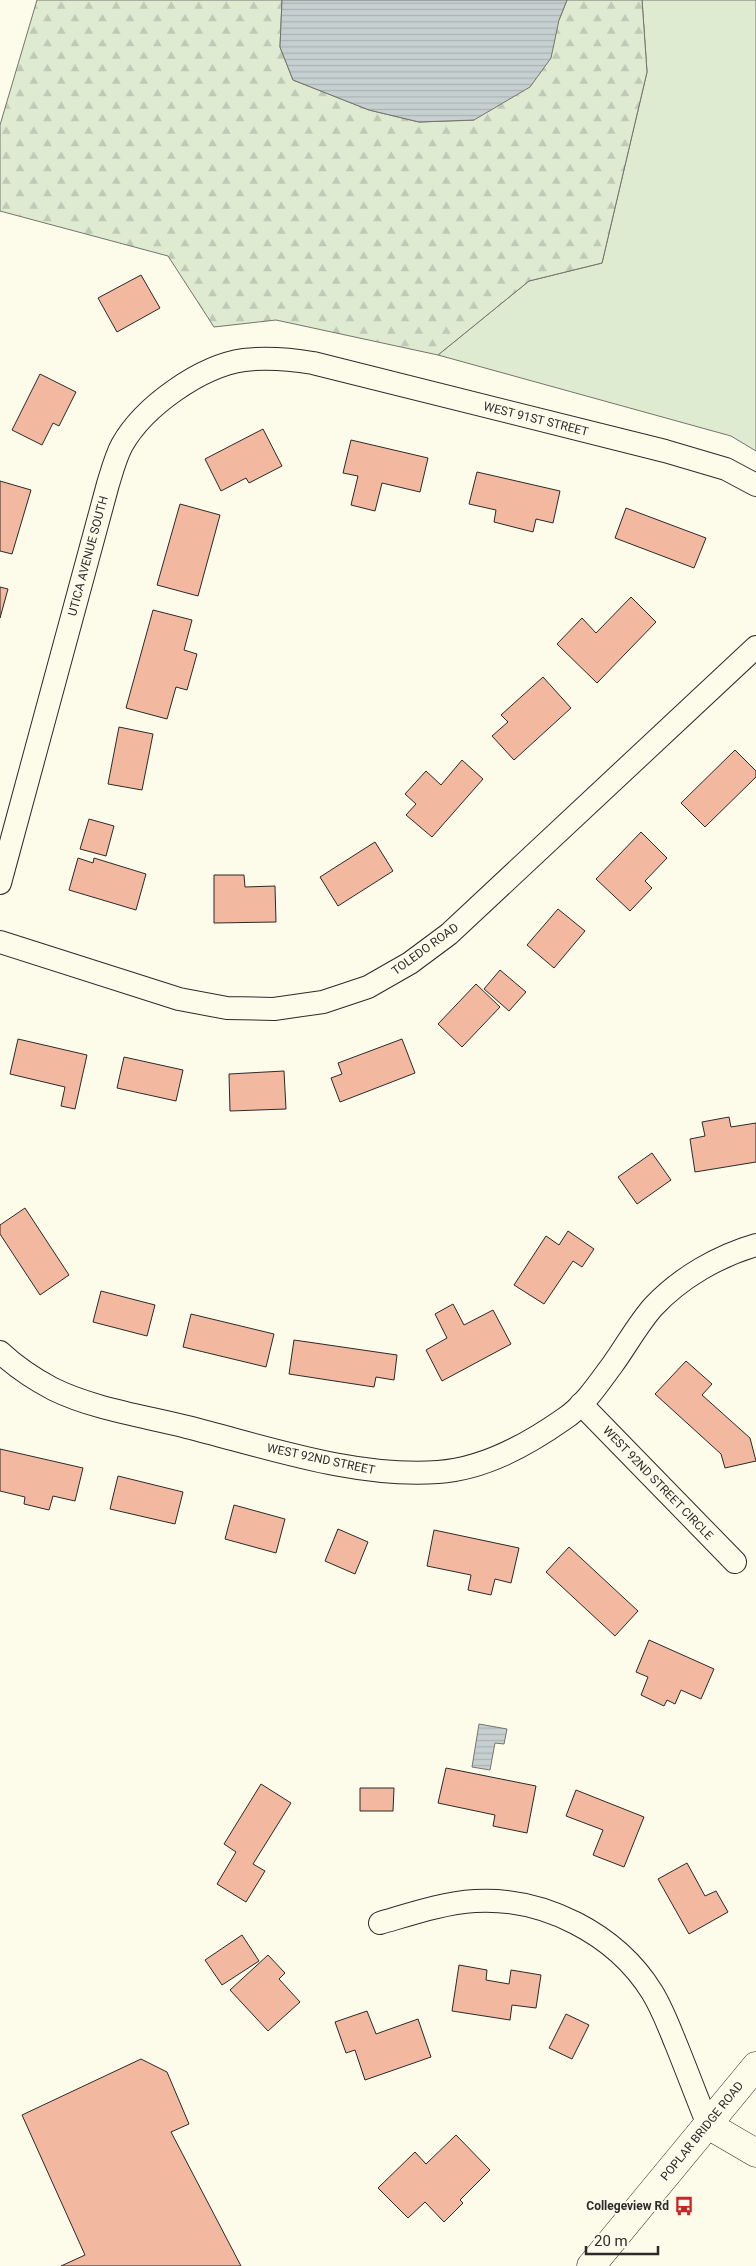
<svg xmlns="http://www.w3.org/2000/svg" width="756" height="2266" viewBox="0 0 756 2266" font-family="Roboto,sans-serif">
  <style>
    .grass { fill: #deebd1; stroke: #74746e }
    .forest { fill: url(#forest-firs); stroke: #74746e }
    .water { fill: url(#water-rules); stroke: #74746e }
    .building { fill: #f2b8a0; stroke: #2b2b2b }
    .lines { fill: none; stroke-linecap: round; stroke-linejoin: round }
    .minor-casing { stroke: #2b2b2b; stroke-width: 24 }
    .tertiary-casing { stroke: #2b2b2b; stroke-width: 29 }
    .minor { stroke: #fdfbea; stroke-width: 22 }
    .tertiary { stroke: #fdfbea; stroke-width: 28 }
    .labels { text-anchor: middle; stroke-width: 4; stroke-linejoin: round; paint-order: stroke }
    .street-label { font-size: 12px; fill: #2b2b2b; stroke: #fdfbea }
    .poi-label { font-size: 12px; font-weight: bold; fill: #2b2b2b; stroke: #fdfbea; text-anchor: end }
  </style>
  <defs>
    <pattern id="forest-firs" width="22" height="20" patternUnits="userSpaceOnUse" patternTransform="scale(1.25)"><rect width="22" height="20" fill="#deebd1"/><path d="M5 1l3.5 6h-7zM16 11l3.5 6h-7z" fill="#bfcab4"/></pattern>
    <pattern id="water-rules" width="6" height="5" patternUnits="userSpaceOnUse" patternTransform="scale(1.25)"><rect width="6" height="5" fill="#c7d0d0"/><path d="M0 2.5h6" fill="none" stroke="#abb3b3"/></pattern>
  </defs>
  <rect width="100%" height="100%" fill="#fdfbea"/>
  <polygon class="grass" points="642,0 756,0 756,451 731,436 438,355 529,281 602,263 647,72"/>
  <polygon class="forest" points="37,0 282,0 280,47 293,80 369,110 419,122 474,120 559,20 567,0 642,0 647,72 602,263 529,281 438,355 276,320 214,327 168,256 0,211 0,125"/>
  <g class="water">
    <polygon points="282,0 567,0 559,20 551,58 530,87 474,120 419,122 369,110 293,80 280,47"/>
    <polygon points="479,1724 507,1729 504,1744 495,1743 490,1770 472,1767"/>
  </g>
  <g class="building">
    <polygon points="141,275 160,308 117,332 98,298"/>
    <polygon points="40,374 76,392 59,426 53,423 42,445 12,430"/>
    <polygon points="263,429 282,466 249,483 246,478 221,491 205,459"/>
    <polygon points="351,440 428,458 420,492 382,483 375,511 351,505 358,476 343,473"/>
    <polygon points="477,472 560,491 553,523 536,519 533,532 494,522 496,510 469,504"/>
    <polygon points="0,481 31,490 12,554 0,551"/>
    <polygon points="180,504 220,515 198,596 157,585"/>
    <polygon points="626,508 706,538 694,568 615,538"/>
    <polygon points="0,587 8,589 0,618"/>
    <polygon points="631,597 656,622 597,683 557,644 582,618 596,633"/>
    <polygon points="153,610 192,620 184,650 197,654 187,690 176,687 167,719 126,708"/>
    <polygon points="543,677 571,708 514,760 492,736 508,722 501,715"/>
    <polygon points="119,727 153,734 142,790 108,784"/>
    <polygon points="735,750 756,771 756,777 705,827 681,803"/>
    <polygon points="462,760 483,779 432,837 406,815 416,804 405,794 426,771 441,785"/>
    <polygon points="89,819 114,826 106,856 80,849"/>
    <polygon points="641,832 667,858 645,881 652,888 630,911 596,879"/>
    <polygon points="375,842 393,871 338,906 320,877"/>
    <polygon points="78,858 93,863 94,858 146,874 136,910 69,890"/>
    <polygon points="214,875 244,875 245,887 275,886 276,922 214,923"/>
    <polygon points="558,909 585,931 554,968 527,945"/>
    <polygon points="500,970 526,992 509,1011 484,989"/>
    <polygon points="476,984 500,1007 462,1047 438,1024"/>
    <polygon points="18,1039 87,1055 75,1109 61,1106 65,1087 10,1074"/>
    <polygon points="402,1039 415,1073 340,1102 331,1078 342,1074 338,1063"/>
    <polygon points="124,1057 183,1070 176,1101 117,1088"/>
    <polygon points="284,1071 286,1109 230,1111 229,1074"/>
    <polygon points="729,1117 731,1127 756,1123 756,1162 695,1172 690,1139 705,1136 702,1122"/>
    <polygon points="652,1153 671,1180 637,1204 618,1177"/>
    <polygon points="25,1208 69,1275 40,1295 0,1234 0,1225"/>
    <polygon points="568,1231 594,1249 582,1267 573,1261 544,1304 514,1285 546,1236 559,1245"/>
    <polygon points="101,1291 155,1305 147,1336 93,1322"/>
    <polygon points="453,1304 464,1325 493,1310 511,1344 442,1381 426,1350 447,1338 435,1314"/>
    <polygon points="191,1314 274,1334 266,1367 183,1347"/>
    <polygon points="294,1340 397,1355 394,1380 376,1377 374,1387 289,1374"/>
    <polygon points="686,1361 712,1384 702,1395 750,1438 756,1461 725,1468 721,1454 655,1394"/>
    <polygon points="0,1449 83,1468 75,1501 53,1496 49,1510 24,1504 25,1497 0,1491"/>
    <polygon points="118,1476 183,1492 175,1524 110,1509"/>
    <polygon points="234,1505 285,1519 276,1553 225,1539"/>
    <polygon points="338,1529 368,1542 355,1574 325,1561"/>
    <polygon points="434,1530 519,1548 511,1583 495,1579 491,1595 468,1590 471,1575 427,1566"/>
    <polygon points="569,1547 638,1611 615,1636 546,1572"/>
    <polygon points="649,1640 714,1669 701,1699 681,1690 675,1704 667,1700 664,1706 641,1695 648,1677 636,1672"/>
    <polygon points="446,1768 536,1786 527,1833 493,1826 495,1815 438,1803"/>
    <polygon points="261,1784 291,1803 253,1864 265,1871 246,1902 217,1884 236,1852 224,1844"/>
    <polygon points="360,1788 394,1788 393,1811 360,1811"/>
    <polygon points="576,1790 644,1817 624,1867 593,1855 603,1830 566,1816"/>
    <polygon points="687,1863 705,1896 716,1891 728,1912 689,1934 658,1879"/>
    <polygon points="242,1935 259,1961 222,1985 205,1960"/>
    <polygon points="268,1955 285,1973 279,1979 300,2002 268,2031 230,1990"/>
    <polygon points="459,1965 487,1970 486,1980 509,1984 511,1970 541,1975 536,2008 512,2005 510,2020 452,2011"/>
    <polygon points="367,2011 376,2034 418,2019 431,2057 365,2080 355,2050 346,2053 335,2022"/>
    <polygon points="566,2014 589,2025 572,2059 549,2048"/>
    <polygon points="141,2059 167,2072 189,2124 171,2132 241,2266 61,2266 85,2255 22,2115"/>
    <polygon points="456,2135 490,2170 460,2200 463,2203 444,2222 425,2202 408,2218 378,2188 415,2152 426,2164"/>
  </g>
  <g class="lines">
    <defs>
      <g id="minor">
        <path d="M0 883 108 484C112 471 116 456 122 445 144 406 201 366 244 360 268 357 289 359 313 363L665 451 726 469 756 485"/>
        <polyline points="0,942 179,999 227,1008 274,1009 323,1002 368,987 410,963 449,934 756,647"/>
        <path d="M0 1352C16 1367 34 1379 53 1389 94 1409 143 1416 187 1427 267 1447 355 1478 438 1472 484 1469 527 1445 564 1419 584 1406 599 1383 613 1364 626 1346 638 1324 653 1307 680 1278 718 1256 756 1245"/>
        <polyline points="581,1404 735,1562"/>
        <path d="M380 1923C411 1914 443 1903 475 1901 544 1897 616 1934 652 1992 662 2008 669 2027 676 2044 687 2071 697 2098 708 2125"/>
      </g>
      <g id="tertiary">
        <polyline points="708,2125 756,2153"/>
        <polyline points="591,2266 756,2066"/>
      </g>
    </defs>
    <use href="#minor" class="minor-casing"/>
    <use href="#tertiary" class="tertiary-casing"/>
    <use href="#minor" class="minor"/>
    <use href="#tertiary" class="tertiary"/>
  </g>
  <defs>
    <symbol id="bus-bare" viewBox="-9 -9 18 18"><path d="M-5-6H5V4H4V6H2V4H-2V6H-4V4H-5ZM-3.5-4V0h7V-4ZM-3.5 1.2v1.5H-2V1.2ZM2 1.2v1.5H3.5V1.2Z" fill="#c62828" stroke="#fdfbea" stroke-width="2.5" paint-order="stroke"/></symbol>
  </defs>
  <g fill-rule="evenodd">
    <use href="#bus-bare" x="670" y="2192" width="28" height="28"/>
  </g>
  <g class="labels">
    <g class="street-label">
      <text transform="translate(536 419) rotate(14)" y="4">WEST 91ST STREET</text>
      <text transform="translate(88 556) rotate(-75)" y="4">UTICA AVENUE SOUTH</text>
      <text transform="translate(425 949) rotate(-36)" y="4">TOLEDO ROAD</text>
      <text transform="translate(321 1459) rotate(12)" y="4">WEST 92ND STREET</text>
      <text transform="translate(658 1483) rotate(46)" y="4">WEST 92ND STREET CIRCLE</text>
      <text transform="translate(702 2131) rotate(-51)" y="4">POPLAR BRIDGE ROAD</text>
    </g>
    <g class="poi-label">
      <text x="669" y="2210">Collegeview Rd</text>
    </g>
  </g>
  <path d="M586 2246v8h72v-8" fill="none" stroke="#2b2b2b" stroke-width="2.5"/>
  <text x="594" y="2246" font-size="15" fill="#2b2b2b" stroke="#fdfbea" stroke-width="4" paint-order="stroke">20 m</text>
</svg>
